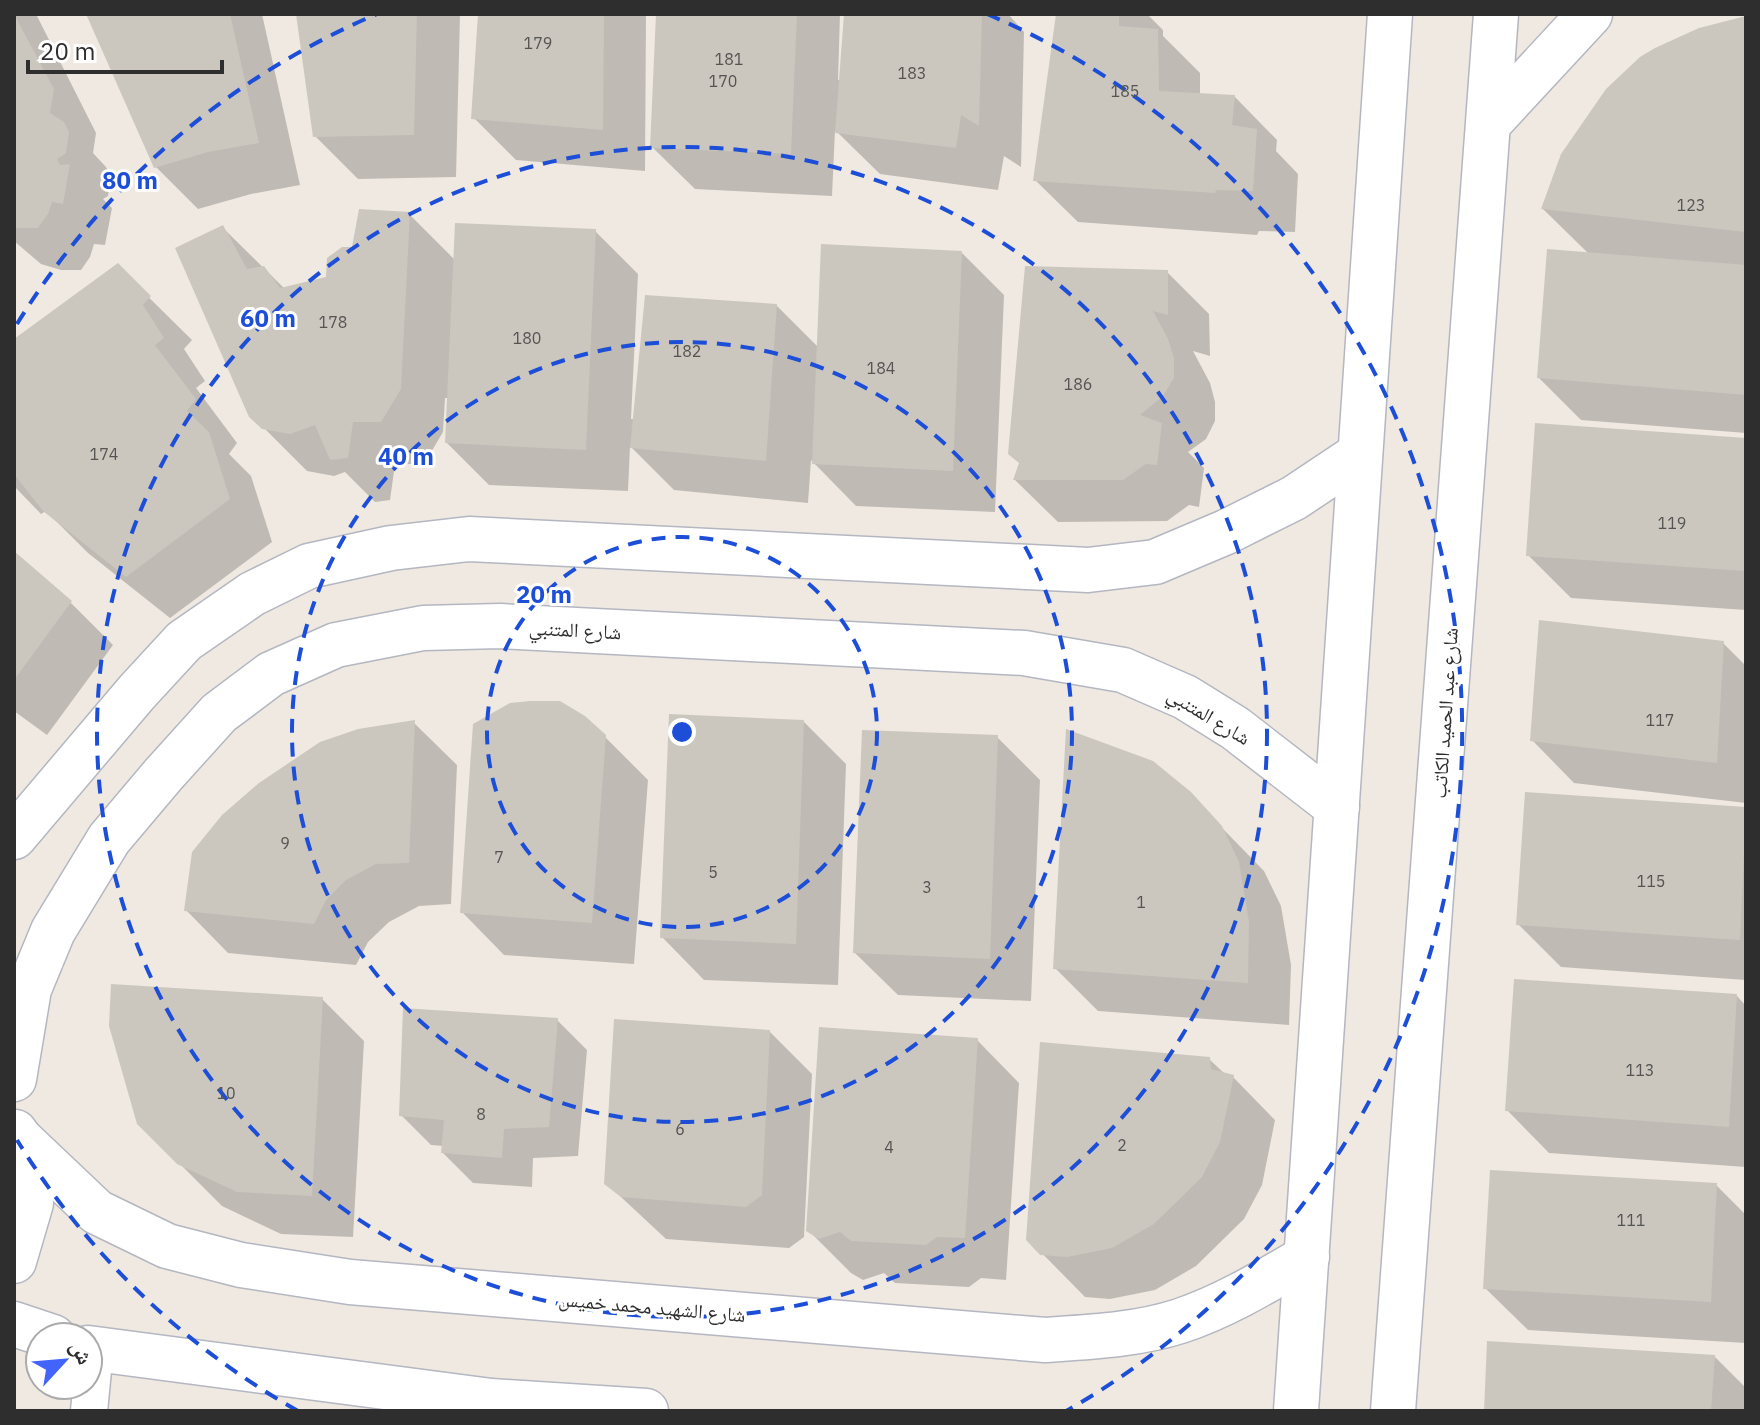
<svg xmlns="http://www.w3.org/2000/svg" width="1760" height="1425" viewBox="0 0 1760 1425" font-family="'IBM Plex Sans','Noto Naskh Arabic',sans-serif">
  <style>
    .shadow { fill: #0003 }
    .building { fill: #cbc7bf }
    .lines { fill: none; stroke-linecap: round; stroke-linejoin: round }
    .lane-casing { stroke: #b4b7c1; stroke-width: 39 }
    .street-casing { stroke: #b4b7c1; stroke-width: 47 }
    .secondary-casing { stroke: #b4b7c1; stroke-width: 47 }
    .lane { stroke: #fff; stroke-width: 36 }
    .street { stroke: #fff; stroke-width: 44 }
    .secondary { stroke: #fff; stroke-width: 44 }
    .ring { fill: none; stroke: #1d4ed8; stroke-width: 4; stroke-dasharray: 14 10 }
    .labels { text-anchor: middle; stroke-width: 6; stroke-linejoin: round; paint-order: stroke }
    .number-label { font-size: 16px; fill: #555452 }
    .street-label { font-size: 20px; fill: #2e2e2e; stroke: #fff }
    .centre { fill: #1d4ed8; stroke: #fff; stroke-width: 4 }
    .ring-label { font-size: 24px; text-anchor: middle; font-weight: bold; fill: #1d4ed8; stroke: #fff; stroke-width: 6; stroke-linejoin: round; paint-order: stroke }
  </style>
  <rect width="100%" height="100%" fill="#efe9e1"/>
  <g class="shadow">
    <polygon points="14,14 34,14 37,16 96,133 93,153 106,167 111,176 108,196 103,199 112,208 105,245 94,244 90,257 81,270 61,270 41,264 14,241"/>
    <polygon points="88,14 262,14 300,185 251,194 198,209 156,167"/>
    <polygon points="298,14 460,14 456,177 358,179 315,136"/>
    <polygon points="480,14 646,14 645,171 516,160 474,118"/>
    <polygon points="658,14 840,14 838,80 841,80 846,14 1008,14 1024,32 1021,167 1004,156 998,190 880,174 835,130 832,196 695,189 652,147"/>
    <polygon points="1058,14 1147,14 1163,30 1163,36 1200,73 1200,95 1235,97 1277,140 1276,151 1298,174 1295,232 1259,231 1257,235 1078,222 1035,180"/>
    <polygon points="1746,18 1746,433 1581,420 1539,378 1589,254 1543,209"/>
    <polygon points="409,214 455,260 595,231 638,274 631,419 635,419 776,305 819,348 962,253 1004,295 995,512 856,506 811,460 808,503 674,490 630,446 628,491 489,485 447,443 449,398 445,398 443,432 424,464 395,464 390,500 375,502 345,472 334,476 307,471 251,415 223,228 285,289 328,279 354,249"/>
    <polygon points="117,266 192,340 184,349 205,381 196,388 237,443 229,454 251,476 272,542 170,618 88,553 46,511 41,514 14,486 14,341"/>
    <polygon points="1167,272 1209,314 1210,356 1193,351 1210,383 1215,402 1215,421 1206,439 1188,452 1204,468 1199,507 1189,505 1167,521 1058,522 1015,480"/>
    <polygon points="1746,440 1746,610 1571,598 1528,555"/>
    <polygon points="14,553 71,603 113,645 47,735 14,711"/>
    <polygon points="1723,643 1746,666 1746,803 1574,783 1532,740"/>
    <polygon points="804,722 846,764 838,985 704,980 662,937"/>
    <polygon points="414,723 457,765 451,904 419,906 389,922 368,942 356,965 228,953 186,910"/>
    <polygon points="605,737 648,780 634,964 504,955 462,912"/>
    <polygon points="997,737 1040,780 1031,1001 898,995 855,953"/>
    <polygon points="1189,794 1264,871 1281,906 1291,965 1289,1025 1098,1011 1055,968"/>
    <polygon points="1527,794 1746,809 1746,980 1561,967 1518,924"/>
    <polygon points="1737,996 1746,1006 1746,1167 1549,1153 1507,1110"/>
    <polygon points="322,999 364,1041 353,1237 281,1234 222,1206 139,1123"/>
    <polygon points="557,1020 587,1050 578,1156 533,1158 532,1187 473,1183 443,1153 444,1146 431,1145 401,1115"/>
    <polygon points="769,1031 812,1074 804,1237 789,1248 666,1239 606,1183"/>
    <polygon points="977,1040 1019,1083 1006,1280 981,1278 969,1287 895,1283 884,1273 863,1280 851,1273 808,1230"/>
    <polygon points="1209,1059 1226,1075 1233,1077 1275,1120 1262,1185 1244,1219 1196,1266 1155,1290 1110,1299 1085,1297 1028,1239"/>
    <polygon points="1716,1185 1746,1215 1746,1343 1528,1330 1485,1288"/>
    <polygon points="1714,1356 1746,1388 1746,1411 1486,1411"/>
  </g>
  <g class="building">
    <polygon points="14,14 54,89 50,113 64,122 69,132 66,153 57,159 60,165 70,164 63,204 52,202 48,214 38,228 14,228"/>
    <polygon points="86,14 230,14 259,143 208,152 154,168"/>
    <polygon points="296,14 417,14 414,135 313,137"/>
    <polygon points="478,14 604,14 603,130 471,119"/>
    <polygon points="656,14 797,14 791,154 650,148"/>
    <polygon points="844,14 982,14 979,126 961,115 956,148 835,133"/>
    <polygon points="1056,14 1119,14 1119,26 1158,29 1159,91 1235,95 1232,125 1257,129 1253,191 1216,190 1215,193 1033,181"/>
    <polygon points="1746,16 1746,232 1541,209 1561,154 1606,89 1640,57 1655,48 1699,28"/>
    <polygon points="359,209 410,212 401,389 381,422 353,422 348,458 330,460 315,425 290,434 262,429 249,417 175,248 223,225 247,269 264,266 280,288 326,277 327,258 342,247 352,247"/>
    <polygon points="455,223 596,229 586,450 445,443"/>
    <polygon points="821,244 962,251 953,471 812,464"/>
    <polygon points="1547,249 1746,265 1746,395 1537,378"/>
    <polygon points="118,263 151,296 143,305 164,338 155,345 196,399 187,411 209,432 230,499 126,577 43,511 14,474 14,339"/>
    <polygon points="1025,266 1168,270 1168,315 1153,311 1168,339 1174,358 1174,378 1163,396 1140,415 1162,423 1157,465 1146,464 1123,480 1013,480 1019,463 1008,454"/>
    <polygon points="645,295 777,304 766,461 630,448"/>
    <polygon points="1535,423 1746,438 1746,571 1526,556"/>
    <polygon points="14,551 72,601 14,680"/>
    <polygon points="1539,620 1724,641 1717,763 1530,741"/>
    <polygon points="530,701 560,701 585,716 606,735 592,923 460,913 473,724 510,703"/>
    <polygon points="669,714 804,720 796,944 660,938"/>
    <polygon points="415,720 409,863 376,864 346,880 326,900 314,924 184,911 192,852 222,815 259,783 320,742 358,729"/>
    <polygon points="1066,729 1153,761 1191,792 1222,826 1239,862 1249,922 1248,983 1053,969"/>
    <polygon points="862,730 998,735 990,959 853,953"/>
    <polygon points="1525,792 1746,807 1740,940 1516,925"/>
    <polygon points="1514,979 1737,994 1729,1127 1505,1111"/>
    <polygon points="111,984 323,997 312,1196 237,1192 177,1164 137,1124 109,1026"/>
    <polygon points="403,1008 558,1018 549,1127 504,1129 502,1158 441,1153 444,1120 399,1116"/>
    <polygon points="614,1019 770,1030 762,1195 746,1207 621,1197 604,1184"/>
    <polygon points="819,1027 978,1038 965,1238 937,1237 926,1245 851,1241 840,1232 819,1239 806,1231"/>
    <polygon points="1040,1042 1210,1057 1211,1069 1234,1075 1220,1142 1202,1177 1154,1224 1112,1248 1067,1257 1040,1255 1026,1240"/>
    <polygon points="1490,1170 1717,1183 1711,1302 1483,1289"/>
    <polygon points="1487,1341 1715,1355 1711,1411 1484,1411"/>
  </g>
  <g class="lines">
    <defs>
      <polyline id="lane" points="89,1411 95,1350"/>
      <g id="street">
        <polyline points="14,837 137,692 184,641 252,594 309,566 391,548 469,539 1088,570 1155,562 1226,532 1294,498 1360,454"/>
        <polyline points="14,1079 29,989 53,931 109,839 163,775 219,713 271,674 336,645 423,628 500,626 1024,653 1123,670 1185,697 1235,728 1337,807"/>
        <path d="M20 1139 97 1212 167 1246 241 1265 350 1282 1045 1340C1090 1337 1137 1335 1180 1321 1225 1306 1266 1281 1307 1257"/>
        <polyline points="14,1261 31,1203 20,1139 15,1132"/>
        <polyline points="14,1324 53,1337"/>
        <polyline points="88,1348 491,1401 646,1411"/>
      </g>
      <g id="secondary">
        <polyline points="1489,123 1590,14"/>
        <polyline points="1296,1411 1390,14"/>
        <polyline points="1393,1411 1496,14"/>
      </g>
    </defs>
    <use href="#lane" class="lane-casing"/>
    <use href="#street" class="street-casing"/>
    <use href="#secondary" class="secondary-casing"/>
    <use href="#lane" class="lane"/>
    <use href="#street" class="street"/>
    <use href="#secondary" class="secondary"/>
  </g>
  <g class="ring">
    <circle cx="682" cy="732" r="195"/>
    <circle cx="682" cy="732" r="390"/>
    <circle cx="682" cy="732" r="585"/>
    <path d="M298 1411A780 780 0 0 1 17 1140M17 324A780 780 0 0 1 377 14M987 14A780 780 0 0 1 1066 1411"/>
  </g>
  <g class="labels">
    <g class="number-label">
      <text x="538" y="49">179</text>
      <text x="729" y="65">181</text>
      <text x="912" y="79">183</text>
      <text x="723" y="87">170</text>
      <text x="1125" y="97">185</text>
      <text x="1691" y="211">123</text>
      <text x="333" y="328">178</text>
      <text x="527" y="344">180</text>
      <text x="687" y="357">182</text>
      <text x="881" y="374">184</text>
      <text x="1078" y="390">186</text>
      <text x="104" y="460">174</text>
      <text x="1672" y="529">119</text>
      <text x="1660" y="726">117</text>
      <text x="285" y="849">9</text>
      <text x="499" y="863">7</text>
      <text x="713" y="878">5</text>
      <text x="1651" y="887">115</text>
      <text x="927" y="893">3</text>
      <text x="1141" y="908">1</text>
      <text x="1640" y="1076">113</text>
      <text x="226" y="1099">10</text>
      <text x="481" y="1120">8</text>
      <text x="680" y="1135">6</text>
      <text x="1122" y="1151">2</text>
      <text x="889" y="1153">4</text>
      <text x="1631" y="1226">111</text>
    </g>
    <g class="street-label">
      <text transform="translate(575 630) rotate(3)" y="7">شارع المتنبي</text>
      <text transform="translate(1445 713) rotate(-86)" y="7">شارع عبد الحميد الكاتب</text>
      <text transform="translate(1209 716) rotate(31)" y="7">شارع المتنبي</text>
      <text transform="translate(652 1307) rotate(5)" y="7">شارع الشهيد محمد خميس</text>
    </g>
  </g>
  <circle cx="682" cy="732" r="12" class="centre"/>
  <g class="ring-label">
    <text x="130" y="189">80 m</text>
    <text x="268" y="327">60 m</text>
    <text x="406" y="465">40 m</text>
    <text x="544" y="603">20 m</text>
  </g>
  <rect width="1760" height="1425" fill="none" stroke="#2e2e2e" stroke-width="32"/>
  <g transform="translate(64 1361) rotate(64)"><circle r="38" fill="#ffffff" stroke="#ababab" stroke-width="2"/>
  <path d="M0-6L14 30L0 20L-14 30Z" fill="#4264fb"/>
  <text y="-12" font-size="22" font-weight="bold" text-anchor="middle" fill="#2e2e2e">ش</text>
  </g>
  <path d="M28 60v12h194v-12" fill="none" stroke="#2e2e2e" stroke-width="4"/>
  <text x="40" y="60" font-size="24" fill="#2e2e2e" stroke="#ffffff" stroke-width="6" paint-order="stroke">20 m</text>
</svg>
